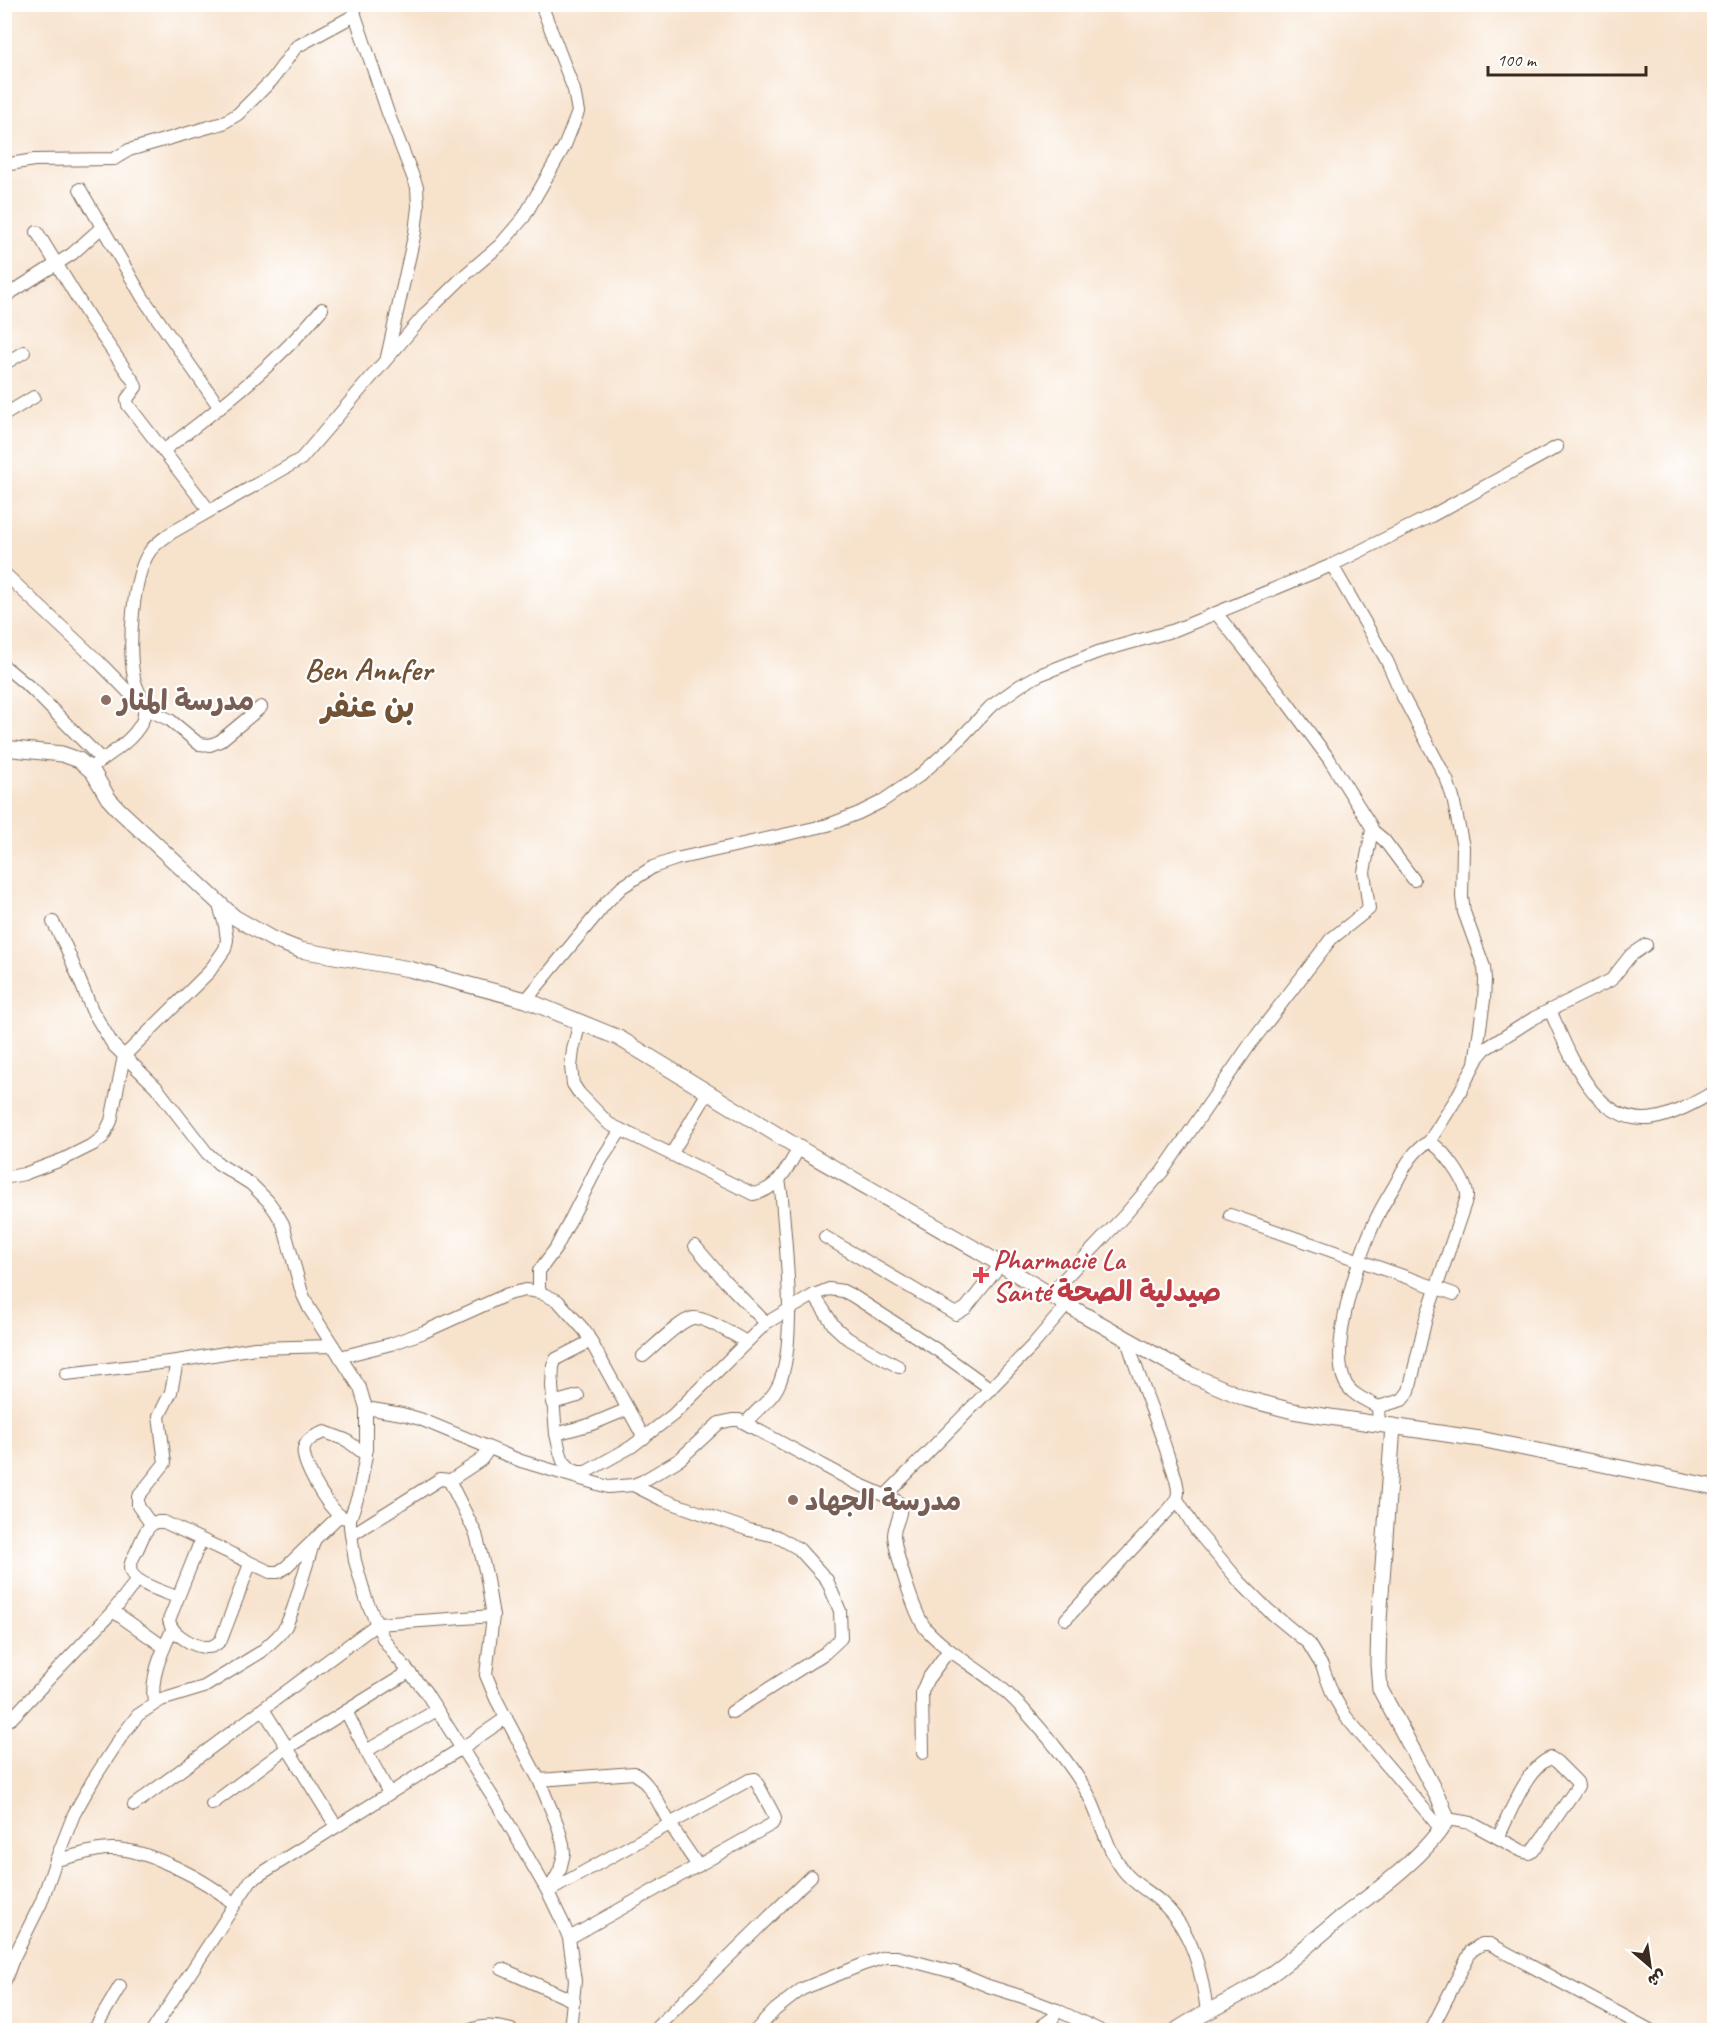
<svg xmlns="http://www.w3.org/2000/svg" width="1719" height="2035" viewBox="0 0 1719 2035" font-family="Caveat,'Playpen Sans Arabic',sans-serif">
  <style>
    .lines { fill: none; stroke-linecap: round; stroke-linejoin: round }
    .minor-casing { stroke: #7d6a5b; stroke-width: 14 }
    .tertiary-casing { stroke: #7d6a5b; stroke-width: 17 }
    .minor { stroke: #fff; stroke-width: 12 }
    .tertiary { stroke: #fff; stroke-width: 15 }
    .education-dot { fill: #8d6e63; stroke: #fff; stroke-width: 2 }
    .health-dot { fill: #e0444e; stroke: #fff; stroke-width: 2 }
    .labels { text-anchor: middle; stroke-width: 4.5; stroke-linejoin: round; paint-order: stroke }
    .education-label { font-size: 28px; font-weight: bold; fill: #785e54; stroke: #fff; text-anchor: start }
    .health-label { font-size: 28px; font-weight: bold; fill: #be3a42; stroke: #fff; text-anchor: start }
    .quarter-label { font-size: 32px; font-weight: bold; fill: #715233; stroke: #fff }
  </style>
  <rect width="100%" height="100%" fill="#fff"/>
  <filter id="ink" filterUnits="userSpaceOnUse"><feTurbulence type="fractalNoise" baseFrequency=".0167" numOctaves="2"/><feDisplacementMap in="SourceGraphic" scale="12" xChannelSelector="R" yChannelSelector="G"/><feConvolveMatrix kernelMatrix="1 2 1 2 8 2 1 2 1" color-interpolation-filters="sRGB"/></filter>
  <filter id="wash" filterUnits="userSpaceOnUse"><feTurbulence type="fractalNoise" baseFrequency=".008" numOctaves="4" result="noise"/><feDisplacementMap in="SourceGraphic" scale="24" xChannelSelector="R" yChannelSelector="G"/><feGaussianBlur stdDeviation="1.35" result="paint"/><feColorMatrix in="noise" values="0 0 0 0 0 0 0 0 0 0 0 0 0 0 0 0 0 1.4 0 .05"/><feComposite in="paint" operator="in"/></filter>
  <g filter="url(#wash)">
    <rect width="100%" height="100%" fill="#f7e2cc"/>
  </g>
  <g filter="url(#ink)">
    <g class="lines">
      <defs>
        <g id="minor">
          <polyline points="354,4 355,15 388,113 417,187 418,207 415,232 387,357"/>
          <polyline points="4,165 34,160 114,159 129,150 223,123 238,114 272,80 296,47 355,15"/>
          <polyline points="80,189 143,298 220,408"/>
          <polyline points="37,232 89,317 134,382 136,387 127,399 128,405 209,510"/>
          <polyline points="4,297 72,254 102,227"/>
          <polyline points="4,364 24,352"/>
          <polyline points="4,415 34,397"/>
          <path d="M164 450C222 407 276 364 322 309"/>
          <polyline points="1332,565 1387,661 1402,695 1447,780 1453,798 1463,847 1462,897 1464,912 1484,967 1485,980 1484,1000 1475,1063"/>
          <polyline points="4,573 99,662 144,708 170,720 199,744 210,745 220,741 261,707"/>
          <polyline points="4,666 33,690 102,760"/>
          <path d="M90 768C107 756 132 742 142 722 149 707 137 692 134 678 128 647 132 576 150 551 156 543 164 538 171 533L301 459 427 312 465 275 500 245 524 217 565 145 578 112 574 90 541 4"/>
          <polyline points="1372,830 1384,840 1414,880"/>
          <polyline points="53,922 66,947 92,1010 113,1045 156,1087 207,1153 219,1164 251,1184 268,1201 276,1212 283,1224 302,1293 309,1308 360,1388 366,1408 366,1455 359,1493 350,1519 350,1527 355,1561 366,1599 383,1638 395,1655 425,1691 499,1807 548,1892 563,1923 569,1938 575,1981 570,2030"/>
          <polyline points="526,1000 606,903 622,887 653,867 676,859 828,825 859,813 881,802 919,776 957,742 990,707 1021,685 1039,675 1098,652 1175,630 1332,565 1431,516 1557,447"/>
          <path d="M1550 1010C1569 1052 1595 1129 1655 1118 1675 1114 1696 1102 1714 1092"/>
          <path d="M580 1021 573 1050 571 1067 573 1084 579 1093 609 1124 753 1194C778 1190 788 1167 799 1148"/>
          <polyline points="1429,1142 1456,1099 1479,1056 1485,1049 1534,1018 1611,980 1630,956 1646,945"/>
          <polyline points="672,1153 708,1092"/>
          <polyline points="4,1178 24,1174 64,1159 94,1144 103,1137 111,1121 124,1056 209,972 225,949 227,940 225,925 218,902"/>
          <polyline points="1230,1215 1454,1294"/>
          <polyline points="825,1237 956,1314 966,1308 1001,1264"/>
          <polyline points="695,1246 725,1281 766,1323"/>
          <polyline points="539,1292 539,1271 556,1248 600,1162 621,1130"/>
          <polyline points="1050,1294 1124,1216 1162,1172 1251,1043 1331,939 1369,909 1364,872 1372,830 1371,826 1329,759 1286,701 1216,613"/>
          <polyline points="814,1295 834,1326 847,1338 899,1367"/>
          <polyline points="591,1341 556,1359 553,1366 552,1386 556,1434 560,1452 563,1461 571,1469 578,1472 586,1472 631,1447 673,1415 766,1323 814,1295 829,1289 843,1291 853,1296 937,1350 991,1389"/>
          <path d="M643 1356C654 1347 680 1320 693 1318 706 1317 733 1335 745 1341"/>
          <polyline points="340,1357 391,1344 424,1332 508,1294 526,1290 539,1292 558,1301 585,1331 644,1438"/>
          <polyline points="66,1374 177,1361 255,1348 333,1346"/>
          <polyline points="552,1403 578,1396"/>
          <path d="M1378 1407 1402 1400 1409 1391 1426 1318 1467 1197C1468 1182 1442 1147 1429 1142 1413 1149 1403 1170 1395 1185 1389 1195 1382 1206 1377 1217 1360 1251 1328 1347 1345 1382 1351 1395 1366 1400 1378 1407L1379 1424"/>
          <path d="M366 1408 402 1414 420 1419 521 1461 608 1487 633 1485 643 1481 680 1459 719 1423 732 1420H739L856 1483 897 1501C906 1510 894 1524 894 1535 895 1552 915 1616 926 1629 945 1650 971 1664 994 1682 1015 1698 1033 1720 1050 1740 1064 1758 1079 1776 1089 1796 1101 1820 1106 1848 1123 1870 1133 1884 1148 1890 1161 1902 1192 1930 1202 1971 1207 2012"/>
          <path d="M746 1423C755 1411 767 1403 774 1393 800 1357 785 1244 782 1198L779 1180"/>
          <polyline points="556,1434 592,1424 628,1409"/>
          <polyline points="449,1481 481,1460 489,1449"/>
          <polyline points="633,1485 661,1499 749,1530 776,1536 799,1549 827,1580 840,1611 841,1638 825,1653 732,1712"/>
          <polyline points="885,1496 1032,1346 1067,1305"/>
          <polyline points="1177,1499 1196,1530 1240,1582 1268,1610 1308,1643 1322,1666 1333,1695 1346,1717 1441,1829"/>
          <path d="M345 1518C331 1515 300 1462 304 1448 307 1438 317 1435 325 1432L346 1440 366 1455"/>
          <polyline points="151,1524 138,1506 138,1497 165,1463 159,1416 171,1392 177,1361"/>
          <polyline points="351,1535 440,1479 449,1480 476,1534 486,1574 493,1616 486,1675 496,1699 539,1780 558,1826 563,1844 564,1853 560,1870 548,1892"/>
          <path d="M201 1540 169 1620C171 1634 195 1648 208 1647 213 1647 217 1644 221 1640L250 1564"/>
          <path d="M177 1597C164 1592 131 1583 130 1568 130 1562 135 1555 137 1550 142 1540 145 1528 155 1522H164L270 1572H278L286 1567 339 1516"/>
          <polyline points="113,1611 164,1647"/>
          <path d="M1066 1619 1166 1513C1171 1507 1177 1502 1178 1493 1178 1480 1171 1465 1167 1453 1155 1414 1138 1378 1127 1339"/>
          <path d="M154 1704C150 1677 161 1654 172 1630"/>
          <polyline points="263,1709 336,1826"/>
          <polyline points="346,1711 366,1751"/>
          <polyline points="11,1719 113,1611 137,1580"/>
          <polyline points="923,1753 922,1692 927,1680 949,1650"/>
          <path d="M539 1780 634 1773C651 1784 659 1805 669 1822 678 1837 688 1851 698 1866"/>
          <polyline points="389,1793 366,1751 437,1710"/>
          <polyline points="212,1804 287,1748 409,1672"/>
          <polyline points="134,1805 377,1624 493,1616"/>
          <path d="M1447 1819 1471 1823 1522 1851 1529 1853 1533 1851 1578 1786 1577 1782 1557 1762 1551 1758C1527 1766 1509 1816 1498 1838"/>
          <polyline points="56,1860 74,1814 93,1780 121,1737 138,1715 161,1700 204,1687 261,1652 278,1636 286,1626 293,1609 315,1538"/>
          <polyline points="551,1890 749,1780 755,1779 774,1815 775,1819 772,1824 569,1938"/>
          <path d="M4 1958 13 1959 41 1903 56 1860C74 1857 92 1849 110 1849 145 1847 208 1881 234 1904"/>
          <polyline points="502,1969 574,2001"/>
          <polyline points="4,1983 13,1959"/>
          <polyline points="94,2030 120,1986"/>
          <polyline points="153,2030 251,1880 462,1748 506,1718"/>
          <path d="M471 2030C483 2025 499 2026 511 2030"/>
          <polyline points="654,2030 811,1876"/>
          <polyline points="756,2030 775,2010 802,1989 864,1964 885,1957 897,1957 957,1973 988,1986 1020,1996 1057,2010 1099,2030"/>
          <polyline points="1036,2030 1053,2018 1057,2010"/>
          <polyline points="1431,2030 1471,1951 1482,1944 1490,1944 1650,2030"/>
        </g>
        <g id="tertiary">
          <polyline points="4,748 62,754 79,760 93,772 108,798 118,809 234,917 272,939 300,950 409,969 526,1000 619,1038 799,1148 977,1250 1067,1305 1189,1374 1247,1399 1293,1411 1323,1416 1480,1439 1714,1487"/>
          <path d="M1177 2030C1200 2014 1226 2004 1249 1989 1280 1970 1308 1945 1336 1922 1371 1894 1425 1858 1447 1819L1441 1803 1380 1689 1378 1664 1379 1621 1393 1426"/>
        </g>
      </defs>
      <use href="#minor" class="minor-casing"/>
      <use href="#tertiary" class="tertiary-casing"/>
      <use href="#minor" class="minor"/>
      <use href="#tertiary" class="tertiary"/>
    </g>
  </g>
  <g class="education-dot">
    <circle cx="106" cy="700" r="6"/>
    <circle cx="793" cy="1500" r="6"/>
  </g>
  <path class="health-dot" d="M978 1266h6v6h6v6h-6v6h-6v-6h-6v-6h6z"/>
  <g class="labels">
    <g class="education-label">
      <text x="118" y="710">مدرسة المنار</text>
      <text x="805" y="1510">مدرسة الجهاد</text>
    </g>
    <g class="health-label">
      <text x="993" y="1269">Pharmacie La<tspan x="993" dy="32">Santé صيدلية الصحة</tspan></text>
    </g>
    <g class="quarter-label">
      <text x="368" y="680">Ben Annfer<tspan x="368" dy="37">بن عنفر</tspan></text>
    </g>
  </g>
  <rect width="1719" height="2035" fill="none" stroke="#fff" stroke-width="24"/>
  <g transform="translate(1650 1966) rotate(151)" stroke="#ffffff" stroke-width="4.5" paint-order="stroke">
  <path d="M0-4.5L10 22L0 15L-10 22Z" fill="#3b2a1e"/>
  <text y="-9" font-size="16" font-weight="bold" text-anchor="middle" fill="#3b2a1e">ش</text>
  </g>
  <path d="M1488 66v9h158v-9" fill="none" stroke="#3b2a1e" stroke-width="3"/>
  <text x="1497" y="66" font-size="18" fill="#3b2a1e" stroke="#ffffff" stroke-width="4.5" paint-order="stroke">100 m</text>
</svg>
